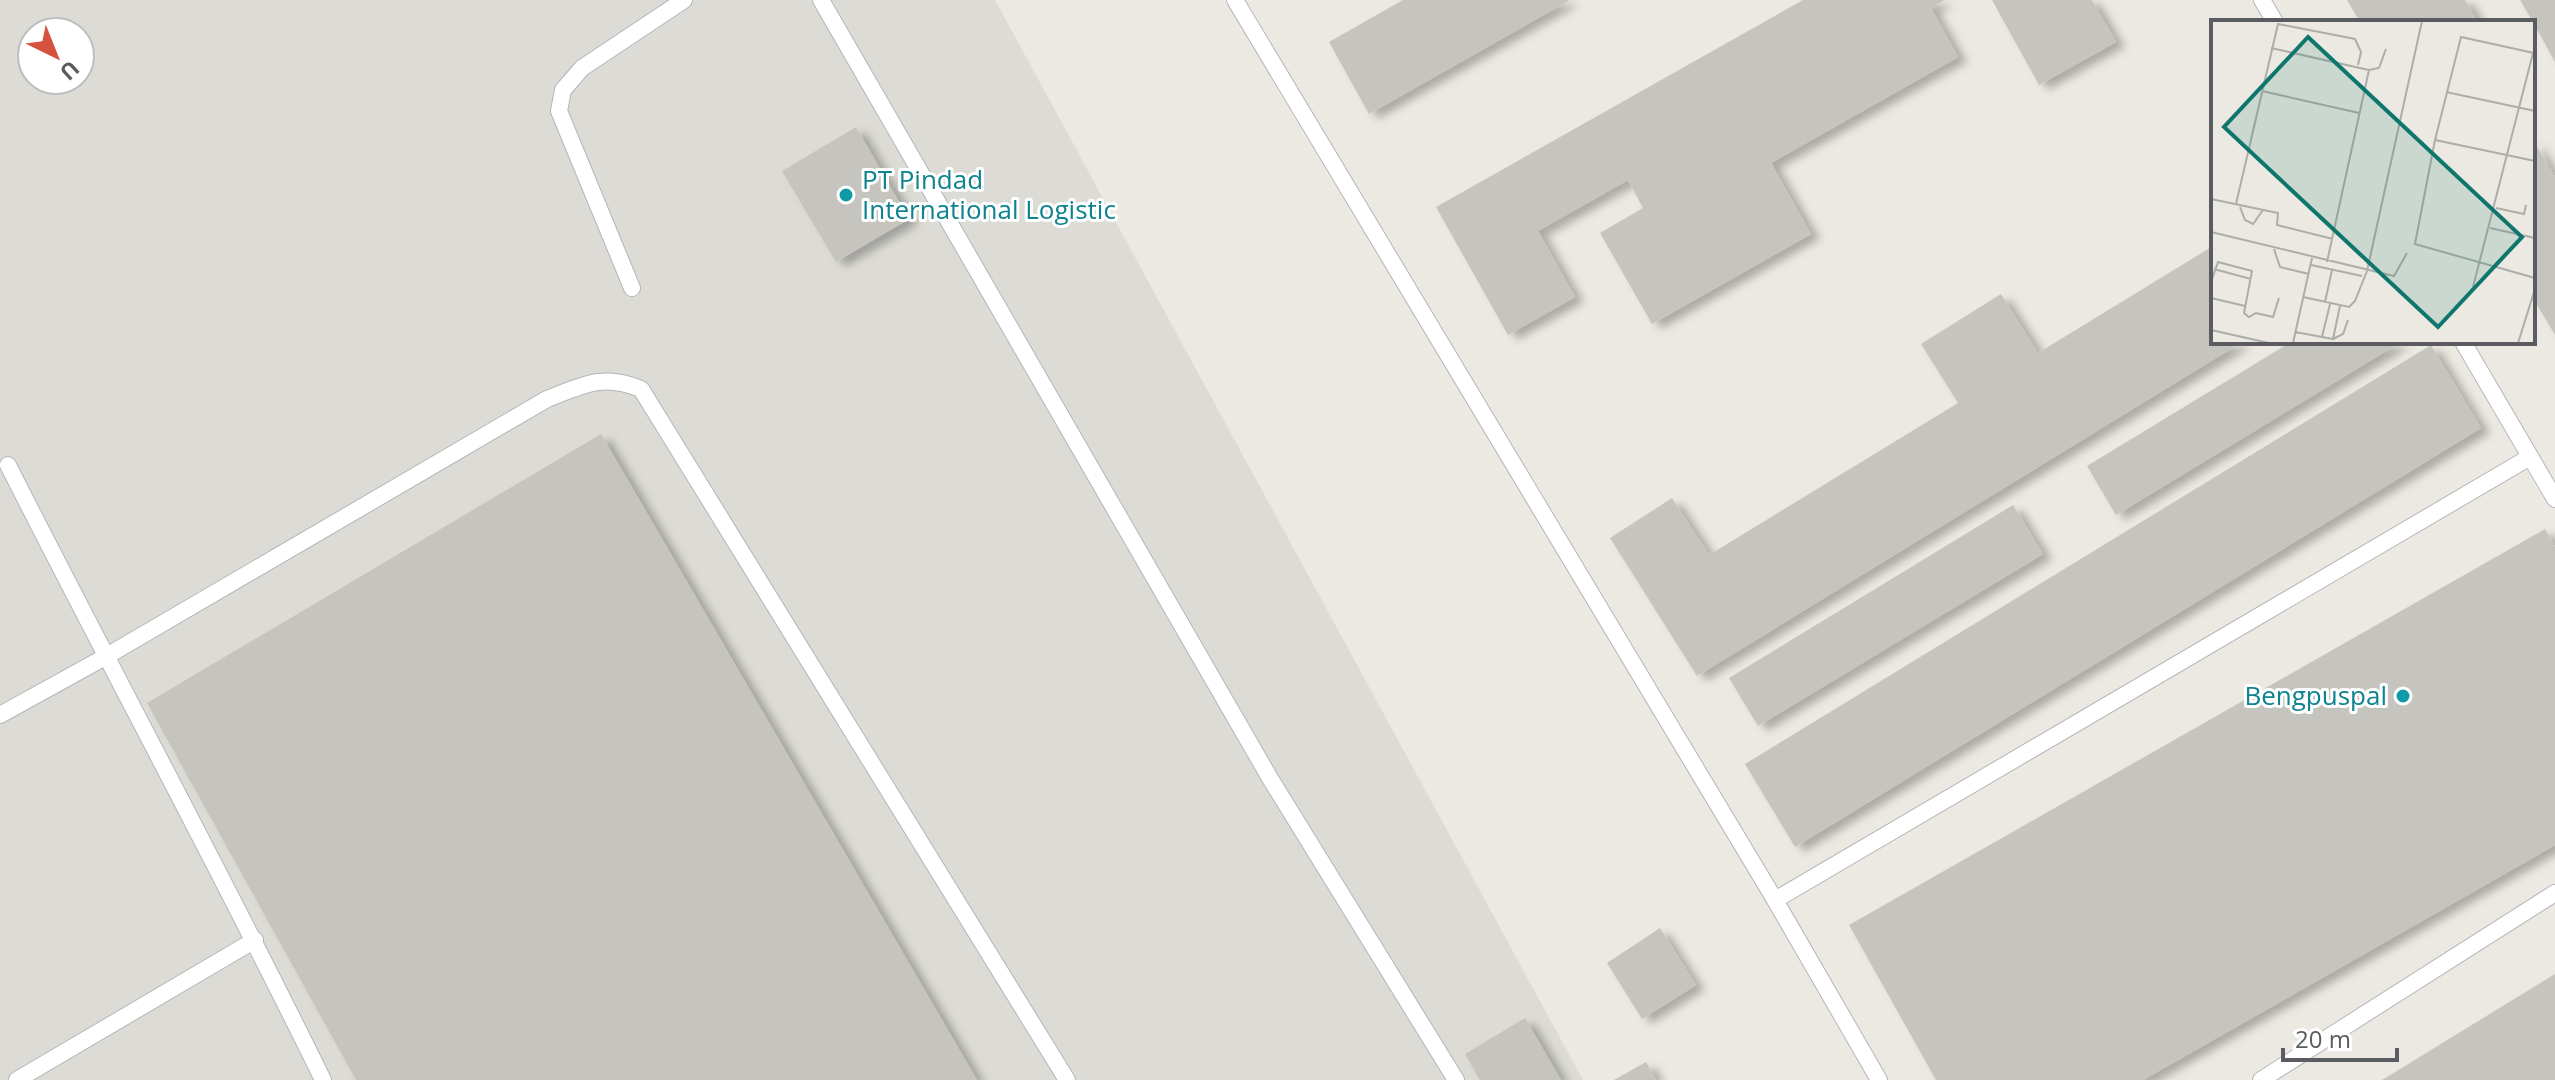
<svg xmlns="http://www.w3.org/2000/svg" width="2555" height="1080" viewBox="0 0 2555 1080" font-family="'Open Sans',sans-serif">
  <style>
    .industrial { fill: #dcdbd5; fill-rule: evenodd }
    .building { fill: #c6c4be; filter: url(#shadow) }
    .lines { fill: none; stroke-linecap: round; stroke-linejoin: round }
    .lane-casing { stroke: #b4b6ba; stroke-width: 18 }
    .lane { stroke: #fff; stroke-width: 16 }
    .culture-dot { fill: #0f9aa8; stroke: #fff; stroke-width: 3 }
    .labels { text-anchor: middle; stroke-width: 6; stroke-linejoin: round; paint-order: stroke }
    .culture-label { font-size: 26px; fill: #0d838f; stroke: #fff; text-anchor: start }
    .inset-road { fill: none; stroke: #adada9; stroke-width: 2 }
    .view { fill: #0f766e; fill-opacity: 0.15; stroke: #0f766e; stroke-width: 4 }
    .inset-edge { fill: none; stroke: #5a5c60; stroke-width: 4 }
  </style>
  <defs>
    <filter id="shadow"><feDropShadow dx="9" dy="5" stdDeviation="4" flood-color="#0004"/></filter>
  </defs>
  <rect width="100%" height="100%" fill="#ebe9e1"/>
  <path class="industrial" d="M0 0H995L1583 1080H0ZM32 32H80V80H32Z"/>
  <g class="building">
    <polygon points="1403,0 1570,0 1369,114 1329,42"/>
    <polygon points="1803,0 1944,0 1931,8 1958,57 1771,163 1811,234 1652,324 1600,233 1643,208 1628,180 1538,231 1575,297 1508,335 1436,207"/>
    <polygon points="1992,0 2092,0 2116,42 2039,85"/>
    <polygon points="2347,0 2465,0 2478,22 2360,22"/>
    <polygon points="2520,0 2555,0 2555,62 2533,22"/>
    <polygon points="856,127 909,219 836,262 782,171"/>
    <polygon points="2533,140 2555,177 2555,335 2533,298"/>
    <polygon points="2213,246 2213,342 2242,342 1697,676 1610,538 1672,498 1709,555 1958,403 1921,344 2001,294 2038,353"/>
    <polygon points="2291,342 2401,342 2116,515 2087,466"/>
    <polygon points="2431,345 2481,428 1795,847 1745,764"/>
    <polygon points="601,434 977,1080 356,1080 147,703"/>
    <polygon points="2013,505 2043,554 1758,726 1729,678"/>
    <polygon points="2545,529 2555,547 2555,845 2143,1080 1936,1080 1849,925"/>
    <polygon points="1660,928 1696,985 1642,1019 1607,963"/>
    <polygon points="2555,974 2555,1080 2382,1080"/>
    <polygon points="1525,1018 1561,1080 1480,1080 1465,1054"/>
    <polygon points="1646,1062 1656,1080 1614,1080"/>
  </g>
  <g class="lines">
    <defs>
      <g id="lane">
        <polyline points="821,0 1271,780 1456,1080"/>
        <polyline points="1235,0 1775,900 1879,1080"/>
        <polyline points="2262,0 2275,22"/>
        <polyline points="632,288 559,111 563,90 582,68 684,0"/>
        <polyline points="2463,342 2555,499"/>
        <path d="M8 465C112 671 222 873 323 1080"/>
        <path d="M0 715 105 657 547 399C583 385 603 373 641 389L1067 1080"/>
        <polyline points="1775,900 2530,457"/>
        <polyline points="17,1080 255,940"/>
        <polyline points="2261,1080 2555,893"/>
      </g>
    </defs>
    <use href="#lane" class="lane-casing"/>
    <use href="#lane" class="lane"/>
  </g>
  <g class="culture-dot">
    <circle cx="846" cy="195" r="8"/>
    <circle cx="2403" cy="696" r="8"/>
  </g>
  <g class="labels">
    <g class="culture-label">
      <text x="862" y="189">PT Pindad<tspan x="862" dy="30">International Logistic</tspan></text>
      <text x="2387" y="705" text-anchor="end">Bengpuspal</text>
    </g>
  </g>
  <g transform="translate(2211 20)">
    <rect width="324" height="324" fill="#ebe9e1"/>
    <path class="inset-road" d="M60 28 158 50 116 242M158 50 168 48 175 29M51 71 148 93M235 72 324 91M224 120 250 17 323 33M324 141 224 120 204 224 324 258M0 179 67 193 66 205 122 219M25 184 67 4 144 19 150 32 147 45M29 187 34 200 42 204 52 190M285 188 313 194 315 185M279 208 324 218M0 212 183 256 196 233M63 229 69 247 98 254M100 245 151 256M3 249 40 259M0 262 7 242 41 251 33 293 38 297 45 293 62 297 68 278M262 267 322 33M92 277 138 287 144 281 156 251 211 1M0 278 34 286M114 282 121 250M0 310 58 323M84 312 122 319 129 286M111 317 119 284M122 319 132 314 137 300M82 323 101 238M307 323 324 269"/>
    <path class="view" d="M97 17 311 217 227 307 13 107Z"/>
    <rect width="324" height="324" class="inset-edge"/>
  </g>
  <g transform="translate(56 56) rotate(137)"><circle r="38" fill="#ffffff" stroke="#bdbebf" stroke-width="2"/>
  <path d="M0-6L14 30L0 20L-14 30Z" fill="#d4523e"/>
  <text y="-12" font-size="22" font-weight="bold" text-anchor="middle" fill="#5a5c60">U</text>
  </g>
  <path d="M2283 1048v12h114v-12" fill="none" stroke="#5a5c60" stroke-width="4"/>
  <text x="2295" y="1048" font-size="24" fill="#5a5c60" stroke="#ffffff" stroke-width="6" paint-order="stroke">20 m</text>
</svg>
